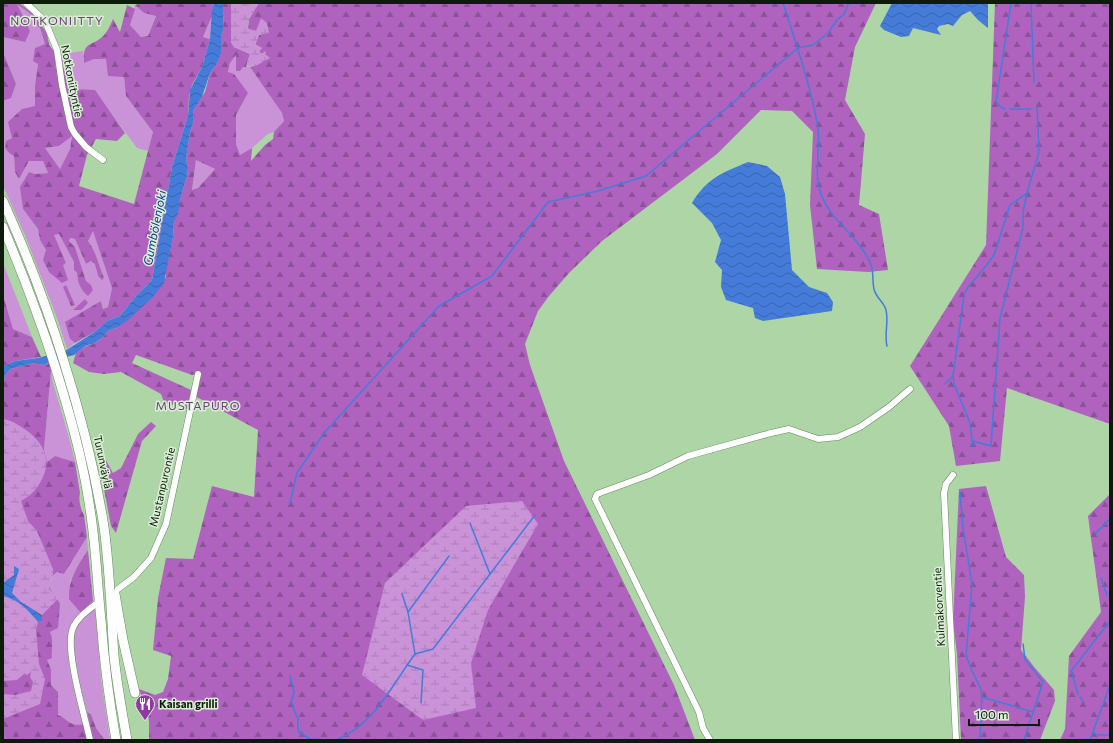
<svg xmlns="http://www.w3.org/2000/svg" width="1113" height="743" viewBox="0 0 1113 743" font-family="Commissioner,sans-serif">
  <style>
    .green { fill: #ca92d7 }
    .forest { fill: url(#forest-firs); fill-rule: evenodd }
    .wetland { fill: url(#wetland-marsh) }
    .water { fill: url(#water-waves) }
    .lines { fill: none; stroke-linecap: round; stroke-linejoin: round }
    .stream { stroke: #457cda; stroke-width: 1.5 }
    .minor-casing { stroke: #64895d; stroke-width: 7 }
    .highway-casing { stroke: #64895d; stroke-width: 10 }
    .minor { stroke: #fff; stroke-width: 6 }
    .highway { stroke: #fff; stroke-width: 9 }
    .labels { text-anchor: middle; stroke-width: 3; stroke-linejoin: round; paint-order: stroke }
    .street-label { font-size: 11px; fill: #0d1b0a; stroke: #dbefd7 }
    .poi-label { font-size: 11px; font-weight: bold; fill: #0d1b0a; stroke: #dbefd7; text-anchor: start }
    .neighbourhood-label { font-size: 12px; letter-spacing: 1px; fill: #6d4177; stroke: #dbefd7 }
    .water-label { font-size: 12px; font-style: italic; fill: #023689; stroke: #dbefd7 }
  </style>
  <defs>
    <pattern id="forest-firs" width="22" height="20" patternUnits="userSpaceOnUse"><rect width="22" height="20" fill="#af63bf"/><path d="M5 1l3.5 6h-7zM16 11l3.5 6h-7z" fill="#8d5199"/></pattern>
    <pattern id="wetland-marsh" width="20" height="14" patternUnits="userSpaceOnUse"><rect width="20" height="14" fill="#ca92d7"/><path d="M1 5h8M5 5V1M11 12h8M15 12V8" fill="none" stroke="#ac7db7"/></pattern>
    <pattern id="water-waves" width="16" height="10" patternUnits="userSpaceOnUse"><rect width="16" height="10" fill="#457cda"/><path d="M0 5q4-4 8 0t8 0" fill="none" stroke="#3865af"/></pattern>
  </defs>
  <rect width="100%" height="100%" fill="#add5a5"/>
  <g class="green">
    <path d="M16 3 32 15 34 23 40 28 45 44 38 64 35 85V106L12 138 6 141 5 148 9 153 14 156 15 172 19 179 29 161H43L48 173 35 174 30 172 23 209 38 229 40 240 46 250 62 265 66 263 53 234H59L74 262V270L77 273V279L90 284 86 281 75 247 69 241V238L75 239 86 264 91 261 95 264 98 276 104 278C99 266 96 251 88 241L93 230 112 288 108 307 104 310 101 301 70 339 75 343 67 349 57 318 25 235 3 186V101L11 98 16 84 3 52V37L25 42Z"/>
    <polygon points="135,5 144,13 156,15 148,36 141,37 130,25"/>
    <polygon points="212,16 210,39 203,37"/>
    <polygon points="83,51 84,63 94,59 106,59 124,77 126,96 153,132 148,151 137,148 95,91 70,89 64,69 56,69 54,55"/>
    <polygon points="237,54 243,67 250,67 282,113 284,121 274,132 268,134 252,148 240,155 236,144 236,115 248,93 228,73 230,63"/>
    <polygon points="72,135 70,149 60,169 45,148 59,146"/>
    <polygon points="196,160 215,169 198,188 192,191"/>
    <polygon points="3,263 32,337 13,329 3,295"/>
    <polygon points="51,370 53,383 68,434 75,462 55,456 47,463 44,450"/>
    <path d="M87 537 88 550 77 567 70 582 84 610C79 617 73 624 70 632 62 653 78 701 84 724 69 727 70 720 58 715V692L51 685V669L47 660 52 657 51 651 52 642 50 632 58 628V599L49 589C49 582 52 576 58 571L64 574Z"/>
    <path d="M95 608 101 679 110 740H105L96 728 91 714 87 712C82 692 69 654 74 635 77 623 85 615 95 608Z"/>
  </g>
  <g class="forest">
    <path d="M3 3H19L32 13 47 33 49 45 54 51 56 69H64L70 89 95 90 125 133 117 141 96 139 87 155 79 186 134 204 153 132 126 96 124 77 108 76 106 59H94L84 63C82 39 93 48 105 34 108 30 111 24 113 19L120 32 127 5 135 9 130 25 141 37 148 36 156 16 144 13 135 5 142 3H214L212 10V16L203 37 210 39 202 67 192 85 189 96 188 116 172 167 152 280 136 296 120 316 107 321 96 331 75 343 70 339 65 322 101 301 103 309 108 307 112 288 93 231 88 241C96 251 99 266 104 278L102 280 98 276 95 264 91 261 86 264 75 239 70 238 69 241 75 247 86 281 90 284 93 290 88 296C81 290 77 282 77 273L74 270V262L59 234 54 235 66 263 63 265 68 280 62 283 49 272 43 260 46 250 40 240 38 229 23 209 20 187 29 172 35 174 48 173 43 161H29L19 179 15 172 14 156 9 153 5 148 6 141 12 138 8 122 22 109 35 106V85L38 64 33 61 35 48 45 44 40 28 34 23 32 15 17 4 30 31 25 42 3 37ZM72 136 70 149 60 169 45 148 59 146Z"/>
    <path d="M224 3H231V42L234 47 250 54 246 67H243L240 71H236V55L230 63 228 72 234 74 248 93 236 115V144L240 155 252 148 251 161 265 145 273 139 274 132 284 121 282 113 250 67 259 64 266 52 261 54 259 51 262 48 255 45 259 35 265 33 248 29 249 19 259 3H876L855 47 845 100 865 134 859 205 879 214 888 270 868 272 817 269 810 205 813 132 792 111 761 110 717 154 602 241 569 273 549 296 538 311 525 344 530 365 564 461 674 685 695 740H149V720L139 689 155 695 163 692 168 679 171 656 153 650 158 598 166 558 193 559 212 486 254 497 258 430 193 395 197 374 192 375 136 355 132 363 191 390 187 409 164 402 161 394 121 372 104 374 89 372 73 363 76 353 88 345 93 344 102 338 108 331 116 328 166 277V269L173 237 174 222 177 214 180 200 187 176 188 168 186 159 190 132 194 120 193 111 205 92 210 73 216 65 221 48V38L223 30ZM196 160 215 169 198 188 192 190Z"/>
    <polygon points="995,3 1110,3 1110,424 1007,388 1000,461 956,466 949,426 910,366 986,245"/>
    <polygon points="3,52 16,84 11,98 3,101"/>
    <polygon points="66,285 75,305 71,306 63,287"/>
    <polygon points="3,295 13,329 32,337 41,357 15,361 3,366"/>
    <polygon points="85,299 88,303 81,310 73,310"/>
    <path d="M34 363 45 365 49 363 51 370 44 450 47 462 55 456 75 462 80 493C78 499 81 510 84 515L87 537 64 574 57 572C40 586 54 591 60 604L58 628 50 632C54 640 51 649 52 658L47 660 51 669V685L58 692V715C70 720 69 727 84 724L87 740H3V385L5 375 11 369Z"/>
    <polygon points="151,422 156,426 142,441 116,533 111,526 99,462 103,455 113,473 121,468 138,434"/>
    <polygon points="986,486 1006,557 1024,575 1025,597 1021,650 1035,668 1054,690 1055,701 1040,740 961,740 957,654 953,621 959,489"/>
    <polygon points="1110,494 1110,740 1060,740 1065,729 1069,656 1101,612 1088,516"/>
    <path d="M88 550 93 601 84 610 80 612 69 599C68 580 77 566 88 550Z"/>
    <polygon points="87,712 91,714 96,728 105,740 93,740"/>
  </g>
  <g class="wetland">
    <polygon points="231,3 259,3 249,19 248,29 256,31 261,18 267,23 269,33 259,35 255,44 262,48 259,51 261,54 266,51 265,54 270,58 259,64 246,67 250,54 234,47 231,42"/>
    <path d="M3 419C12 420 22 427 30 433 49 449 52 469 35 490 32 494 26 498 21 501L28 521 37 531 53 569C54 577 49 581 49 589L58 599 42 615V621L38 622 36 629 39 664 45 679 40 704 3 719V694L15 695 31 691 33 682 30 677 31 672 27 675 24 674 17 680 3 681Z"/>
    <polygon points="522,501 538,524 488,610 471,663 476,708 423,720 362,675 385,583 466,506"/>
  </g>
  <g class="water">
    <polygon points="214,3 224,3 223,30 221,38 221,53 216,65 210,73 202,97 193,111 194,120 190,132 186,159 188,168 187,176 180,200 178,214 174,222 173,237 164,283 154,296 127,321 116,328 108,331 102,338 93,344 87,345 74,355 51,361 45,365 34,363 11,369 5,375 3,386 3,366 15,361 38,358 65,351 96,331 107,321 120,316 136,296 152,280 172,167 188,116 190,90 202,67 210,39 212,10"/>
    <polygon points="892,3 988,3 988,28 978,20 970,11 962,15 953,26 948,24 939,26 937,29 941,35 913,28 909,36 901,37 884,30 880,26"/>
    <path d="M748 162 767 166 780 177 785 194 792 270 809 287 827 293 833 302 832 311 763 321 755 318 753 308 726 300 721 287 722 270 715 262 721 240 712 223 692 203C707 178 722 173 748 162Z"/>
    <path d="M14 566 19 569 12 593 21 602 42 615V621L38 622C28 610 19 600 3 596V583L14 575Z"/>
  </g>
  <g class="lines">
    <g class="stream">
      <path d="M783 3C796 44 811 86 818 128 821 150 813 173 821 194 831 222 861 238 871 265 874 273 872 281 874 289 876 298 884 302 886 310 889 322 884 334 887 346"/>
      <polyline points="1031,3 1034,82"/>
      <polyline points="1005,109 1002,108 996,102 1011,3"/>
      <polyline points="1010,109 1031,109"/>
      <polyline points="3,166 3,167"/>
      <polyline points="945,384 953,376"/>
      <polyline points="973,441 991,446 1000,318 1023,228 1023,212 1027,193"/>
      <polyline points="973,447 970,423 954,384 953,376 964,295 968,287 982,271 994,255 1010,205 1027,193 1039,152 1037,106"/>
      <polyline points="960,492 963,528 972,584 966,655 972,671 981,689 982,697 980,738"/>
      <polyline points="290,503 297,473 324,433 439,306 492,276 548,202 598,191 646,176 798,48 813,45 828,33 837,20 844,14 849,3"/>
      <polyline points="470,523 490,574"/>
      <polyline points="1095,534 1110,519"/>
      <polyline points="1101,578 1107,595"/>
      <polyline points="402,594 408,612 415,654"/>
      <polyline points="408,612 449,556"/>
      <polyline points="1023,644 1025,659 1043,682 1024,740"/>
      <polyline points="415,654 433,649 535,515"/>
      <polyline points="407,665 423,670 421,703"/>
      <polyline points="290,676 294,692 291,703 298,719 298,728 299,732 310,739 331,740"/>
      <polyline points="1078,694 1071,671 1110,621"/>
      <polyline points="982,697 1033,712"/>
      <polyline points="1080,697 1083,701"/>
      <polyline points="1093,732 1097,735 1110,735"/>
      <path d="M336 740C374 725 392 685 415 654"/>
      <polyline points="1076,740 1091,739"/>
      <polyline points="1090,740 1110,685"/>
    </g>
    <defs>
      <g id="minor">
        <polyline points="26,3 45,21 57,50 62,85 71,127 75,134 86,147 103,160"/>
        <polyline points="953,475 946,484 944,493 956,740"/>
        <polyline points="118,589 134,577 151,558 166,524 198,374"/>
        <path d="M90 740C85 717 64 648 73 628 77 618 87 611 96 604"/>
        <polyline points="710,740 703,728 699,712 595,499 597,494 649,475 688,456 771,433 789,429 818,439 838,437 860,427 889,407 910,389"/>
      </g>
      <g id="highway">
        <path d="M3 201C27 254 47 307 64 362 81 416 95 471 104 527 110 570 111 613 114 656 117 685 122 712 127 740"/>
        <path d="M3 227C22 272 39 317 54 363 69 411 83 459 90 509 96 546 97 583 101 620 104 660 109 700 116 740"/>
        <polyline points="115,594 123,640 135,693"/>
      </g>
    </defs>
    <use href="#minor" class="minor-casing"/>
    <use href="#highway" class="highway-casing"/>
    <use href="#minor" class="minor"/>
    <use href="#highway" class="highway"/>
  </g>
  <defs>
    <symbol id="restaurant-pin" viewBox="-11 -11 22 30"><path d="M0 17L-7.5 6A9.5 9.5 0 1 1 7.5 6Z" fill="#9138a3" stroke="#dbefd7"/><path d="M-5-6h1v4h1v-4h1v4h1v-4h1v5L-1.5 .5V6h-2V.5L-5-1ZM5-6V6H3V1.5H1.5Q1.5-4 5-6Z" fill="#fff"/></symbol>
  </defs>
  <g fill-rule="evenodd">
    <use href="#restaurant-pin" x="134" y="693" width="22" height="30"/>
  </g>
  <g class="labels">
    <g class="street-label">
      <text transform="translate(72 81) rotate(79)" y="4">Notkoniityntie</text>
      <text transform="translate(103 462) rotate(78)" y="4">Turunväylä</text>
      <text transform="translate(162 487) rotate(-77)" y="4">Mustanpurontie</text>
      <text transform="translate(939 607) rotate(-93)" y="4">Kulmakorventie</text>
    </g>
    <g class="poi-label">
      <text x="159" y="708">Kaisan grilli</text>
    </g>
    <g class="neighbourhood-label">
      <text x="57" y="25">NOTKONIITTY</text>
      <text x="198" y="410">MUSTAPURO</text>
    </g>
    <g class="water-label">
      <text transform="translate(155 228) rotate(-79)" y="4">Gumbölenjoki</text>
    </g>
  </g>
  <rect width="1113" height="743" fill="none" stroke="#0d1b0a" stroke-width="8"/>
  <path d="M969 719v6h70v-6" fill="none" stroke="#0d1b0a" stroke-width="2"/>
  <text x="975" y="719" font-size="12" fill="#0d1b0a" stroke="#dbefd7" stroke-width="3" paint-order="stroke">100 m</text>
</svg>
